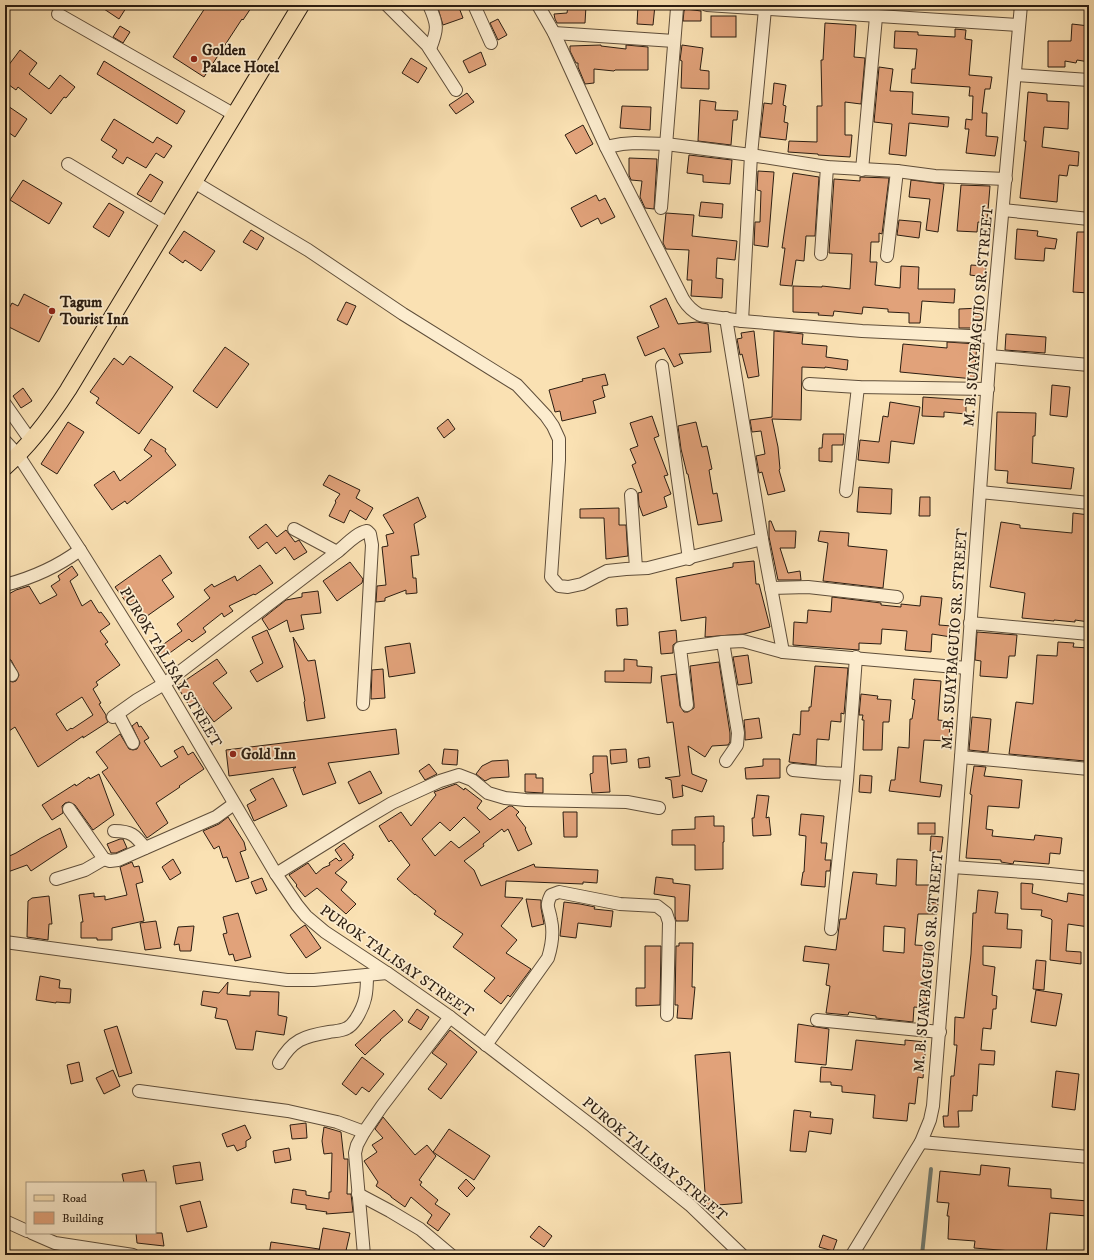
<svg xmlns="http://www.w3.org/2000/svg" width="1094" height="1260" viewBox="0 0 1094 1260" font-family="'IM FELL DW Pica',serif">
  <style>
    .lines { fill: none; stroke-linecap: round; stroke-linejoin: round }
    .stream { stroke: #717c72; stroke-width: 4 }
    .building { fill: #e1a27a; stroke: #2b1d11; fill-rule: evenodd }
    .minor-casing { stroke: #5f4e3a; stroke-width: 14 }
    .major-casing { stroke: #2b1d11; stroke-width: 18 }
    .minor { stroke: #fcecce; stroke-width: 12 }
    .major { stroke: #fae1b3; stroke-width: 16 }
    .poi-dot { fill: #8f2418; stroke: #fcecce; stroke-width: 1.5 }
    .labels { text-anchor: middle; stroke-width: 3.5; stroke-linejoin: round; paint-order: stroke }
    .poi-label { font-size: 15px; font-weight: bold; fill: #2b1d11; stroke: #fcecce; text-anchor: start }
    .street-label { font-size: 15px; fill: #2b1d11; stroke: #fcecce }
  </style>
  <rect width="100%" height="100%" fill="#fae1b3"/>
  <filter id="stains"><feTurbulence type="fractalNoise" baseFrequency=".005" numOctaves="4"/><feColorMatrix values="0 0 0 0 .2 0 0 0 0 .09 0 0 0 0 .02 0 0 0 .5 -.17"/></filter>
  <radialGradient id="worn" r=".72"><stop offset=".6" stop-color="#630" stop-opacity="0"/><stop offset="1" stop-color="#630" stop-opacity=".3"/></radialGradient>
  <g class="lines">
    <polyline class="stream" points="922,1255 931,1169"/>
  </g>
  <g class="building">
    <polygon points="98,5 128,5 119,19"/>
    <polygon points="207,5 253,5 243,20 242,19 204,77 173,57"/>
    <polygon points="437,5 458,5 463,18 443,25"/>
    <polygon points="638,5 655,5 653,25 637,24"/>
    <polygon points="568,6 586,6 585,23 557,23 555,19 554,14 567,13"/>
    <polygon points="686,9 701,11 701,21 683,21 684,11"/>
    <rect x="711" y="16" width="25" height="21"/>
    <polygon points="498,19 507,35 498,40 490,23"/>
    <polygon points="825,23 856,25 854,57 865,58 861,104 845,102 845,135 852,135 850,157 818,155 818,154 788,152 789,141 817,142 817,106 822,106 821,60 823,60"/>
    <polygon points="1072,24 1089,26 1089,62 1077,60 1076,63 1065,61 1065,67 1048,67 1048,41 1071,41"/>
    <polygon points="120,26 130,32 123,43 113,37"/>
    <polygon points="955,29 966,30 965,39 972,40 969,75 992,77 990,89 985,89 982,113 987,113 986,136 998,137 995,156 966,153 969,129 965,129 966,119 972,120 973,96 969,96 970,87 911,83 912,69 915,69 917,49 894,48 895,31 918,32 918,35 955,37"/>
    <polygon points="601,45 601,46 626,49 626,45 648,47 648,70 615,70 614,71 594,69 594,83 585,84 578,67 578,63 576,63 570,51 570,46"/>
    <polygon points="682,45 703,48 700,70 709,71 709,89 681,88 682,61 680,60"/>
    <polygon points="20,50 37,63 29,74 49,89 60,75 75,87 66,98 64,97 51,114 18,87 16,90 5,82 5,70"/>
    <polygon points="481,52 486,65 469,73 463,61"/>
    <polygon points="411,58 427,68 418,83 402,73"/>
    <polygon points="104,61 185,111 177,124 97,74"/>
    <polygon points="879,67 893,69 890,91 913,92 912,114 949,117 948,127 909,123 906,156 889,154 892,124 874,122"/>
    <polygon points="774,83 786,85 783,105 786,106 784,122 788,123 786,140 760,137 764,103 772,104"/>
    <polygon points="1028,92 1047,94 1047,101 1069,102 1068,129 1044,127 1042,147 1079,152 1078,166 1069,165 1067,176 1059,175 1057,202 1020,198 1026,141 1024,141"/>
    <polygon points="467,93 474,102 456,114 449,105"/>
    <polygon points="700,100 716,102 715,110 738,111 737,120 733,120 731,145 698,141"/>
    <polygon points="5,104 27,119 15,137 5,130"/>
    <polygon points="622,106 651,107 650,130 620,128"/>
    <polygon points="114,119 153,143 157,137 172,146 164,158 156,153 146,168 127,157 123,164 112,157 117,150 101,140"/>
    <polygon points="583,125 593,144 576,154 565,135"/>
    <polygon points="689,155 732,160 730,184 703,182 703,175 687,173"/>
    <polygon points="629,158 657,159 654,209 645,208 640,197 642,181 631,180 629,175"/>
    <polygon points="758,171 774,172 768,247 754,245 755,222 760,222 761,191 757,190"/>
    <polygon points="793,173 819,177 815,236 806,236 804,261 796,260 792,286 780,285 785,248 782,248"/>
    <polygon points="150,174 163,182 151,202 137,194"/>
    <polygon points="860,177 889,178 882,234 879,233 879,242 871,242 870,262 877,262 875,285 900,288 901,266 919,267 918,289 955,289 954,303 922,301 920,323 909,323 909,313 888,312 888,309 863,307 862,314 834,311 833,316 818,315 819,313 793,312 793,286 822,287 822,286 850,289 852,254 829,253 834,179 860,181"/>
    <polygon points="23,180 62,203 49,224 10,200"/>
    <polygon points="911,180 944,184 938,232 926,230 930,199 909,197"/>
    <polygon points="961,185 990,186 987,223 978,222 977,232 957,231"/>
    <polygon points="596,195 599,201 605,198 615,217 601,224 598,218 581,227 571,208"/>
    <polygon points="701,202 723,204 722,218 699,216"/>
    <polygon points="109,203 124,212 109,237 93,227"/>
    <polygon points="666,213 694,215 692,236 737,241 735,260 717,258 716,278 723,279 722,298 691,296 692,280 687,280 689,250 666,249 663,243"/>
    <polygon points="899,220 921,222 919,238 897,235"/>
    <polygon points="1017,229 1038,231 1037,236 1057,239 1055,249 1045,248 1044,261 1015,259"/>
    <polygon points="251,230 264,238 257,250 243,242"/>
    <polygon points="184,231 215,251 201,271 185,260 183,263 169,253"/>
    <polygon points="1077,232 1089,232 1089,293 1073,292"/>
    <polygon points="971,265 986,266 985,277 970,275"/>
    <polygon points="24,294 55,310 39,342 5,325 5,316 12,303 18,306"/>
    <polygon points="666,298 678,324 697,322 708,324 711,352 679,354 683,363 674,367 664,348 645,356 637,337 659,327 650,306"/>
    <polygon points="346,302 356,306 347,325 337,320"/>
    <polygon points="981,308 981,328 959,328 959,309"/>
    <polygon points="754,331 759,376 748,378 742,354 740,355 737,339 742,338 741,333"/>
    <polygon points="774,331 803,334 802,344 827,346 826,357 848,360 847,370 825,367 825,368 802,367 801,420 772,419 778,447 780,469 779,470 785,491 768,495 762,472 759,473 756,456 765,454 761,431 752,432 750,420 772,417"/>
    <polygon points="1006,334 1046,337 1045,353 1005,350"/>
    <polygon points="947,342 977,344 974,379 900,372 903,344 947,348"/>
    <polygon points="225,347 249,364 217,408 193,391"/>
    <polygon points="130,356 173,387 139,434 96,403 99,398 90,392 114,358 123,365"/>
    <polygon points="605,374 608,385 602,386 605,397 593,401 596,413 562,421 560,411 555,412 549,390 583,381 582,379"/>
    <polygon points="1052,385 1070,387 1067,417 1050,415"/>
    <polygon points="23,388 32,401 21,408 13,396"/>
    <polygon points="923,397 966,400 966,414 944,412 944,417 922,416"/>
    <polygon points="890,402 920,407 914,444 891,441 889,463 858,460 860,440 879,442 883,416 888,417"/>
    <polygon points="997,412 1036,413 1035,436 1033,436 1032,463 1074,468 1071,489 1007,483 1008,471 995,470"/>
    <polygon points="652,416 659,436 654,438 668,475 664,476 671,494 664,497 667,507 643,516 639,505 638,493 642,492 632,465 636,463 630,449 638,446 630,423"/>
    <polygon points="448,419 455,429 444,438 437,428"/>
    <polygon points="68,422 84,432 57,474 41,464"/>
    <polygon points="696,422 702,447 707,446 712,469 709,470 713,494 717,493 722,521 698,525 688,474 687,474 681,449 678,426"/>
    <polygon points="823,434 844,434 843,445 832,445 832,462 819,461 819,448 822,448"/>
    <polygon points="151,439 166,449 165,451 176,465 127,504 125,501 112,510 94,485 114,471 120,481 152,456 144,450"/>
    <polygon points="329,475 360,490 356,498 373,508 366,520 350,510 344,523 329,516 336,502 335,501 340,494 323,485"/>
    <polygon points="859,487 892,489 891,514 857,512"/>
    <polygon points="418,497 426,517 414,524 419,555 411,556 413,578 416,578 417,593 406,594 406,590 385,598 385,601 376,602 377,586 386,585 382,547 388,546 386,535 394,533 383,515"/>
    <polygon points="920,497 930,497 930,516 919,516"/>
    <polygon points="619,508 619,525 626,525 628,556 606,559 604,518 580,518 580,509"/>
    <polygon points="1073,513 1089,515 1089,622 1075,620 1075,622 1054,620 1054,621 1022,618 1025,593 990,587 1001,522 1020,525 1020,528 1072,533"/>
    <polygon points="769,521 771,521 775,531 796,531 795,548 780,548 788,573 800,571 801,580 778,580 769,537"/>
    <polygon points="266,524 277,537 286,530 295,542 299,540 307,552 294,560 285,547 276,554 267,542 258,549 249,537"/>
    <polygon points="820,531 849,533 848,546 887,550 883,588 823,581 828,543 818,541"/>
    <polygon points="160,555 172,573 162,580 174,597 140,621 115,587"/>
    <polygon points="754,561 756,584 759,584 770,627 744,634 705,637 706,617 681,621 676,578 733,567 733,563"/>
    <polygon points="350,562 363,579 362,583 337,601 323,581"/>
    <polygon points="260,565 273,583 255,595 254,594 229,606 233,611 224,617 222,613 203,628 206,632 192,642 189,639 160,660 154,651 182,631 177,624 210,598 204,590 212,584 214,587 235,576 237,581"/>
    <path d="M72 566 78 575 70 581 82 606 91 600 99 613 101 612 110 624 100 631 108 642 105 644 120 665 96 682 98 685 93 689 101 703 99 704 106 715V718L108 722 83 738V736L38 767 15 727 9 731 5 724V678L8 681 13 682 16 681 19 675 11 660 5 657V596L16 590 29 586 40 604 57 595 51 586 60 580 58 576ZM82 697 93 715 72 729 71 728 67 731 56 714Z"/>
    <polygon points="318,591 321,613 301,615 304,629 290,632 287,620 269,630 262,619 286,600 302,597 302,593"/>
    <polygon points="921,596 942,598 939,625 952,626 951,637 932,634 931,652 905,650 907,631 882,629 881,644 859,643 859,650 793,645 794,622 807,623 808,610 831,612 832,597 881,603 881,605 901,607 901,604 920,606"/>
    <polygon points="627,608 628,625 617,626 616,609"/>
    <polygon points="267,630 283,667 257,682 250,671 263,663 252,637"/>
    <polygon points="676,630 677,642 673,645 673,653 661,654 659,632"/>
    <polygon points="977,632 1017,635 1015,656 1009,656 1007,678 980,676 981,661 975,660"/>
    <polygon points="293,637 308,661 315,660 325,718 307,721 304,702 305,701"/>
    <polygon points="1058,642 1074,643 1073,647 1089,648 1089,733 1085,761 1009,754 1016,702 1033,704 1037,655 1057,656"/>
    <polygon points="410,643 415,673 389,677 385,647"/>
    <polygon points="748,655 752,683 738,685 733,657"/>
    <polygon points="217,659 227,673 213,683 232,708 214,722 198,701 190,707 177,686"/>
    <polygon points="624,659 637,660 637,666 652,667 651,683 605,682 605,671 624,671"/>
    <polygon points="719,662 730,733 730,742 728,745 712,746 705,757 688,746 692,774 707,780 702,792 682,785 683,796 673,798 671,780 665,778 680,776 673,722 667,723 661,676 676,674 680,706 684,712 688,712 694,708 694,704 690,666"/>
    <polygon points="815,666 848,668 844,714 841,713 841,722 831,721 829,740 817,739 816,765 789,762 793,734 800,735 801,711 809,711 809,707 811,707"/>
    <polygon points="383,669 385,698 371,699 372,670"/>
    <polygon points="914,679 941,681 938,720 950,721 949,741 924,740 920,782 942,785 940,797 889,791 891,780 895,780 898,747 909,748 910,719 912,719 915,700 912,699"/>
    <polygon points="861,694 878,696 877,699 891,700 889,722 883,722 882,750 863,750 864,720 862,720 863,715 859,715"/>
    <polygon points="972,717 991,719 988,752 969,750"/>
    <polygon points="759,718 762,738 745,740 745,732 744,720"/>
    <polygon points="137,722 139,727 141,726 149,738 144,741 161,767 178,757 174,751 183,746 188,755 193,752 204,769 179,786 180,787 156,803 168,823 147,838 102,772 108,768 96,752 120,734 129,749 133,750 137,749 140,743 132,726"/>
    <polygon points="396,729 399,754 328,763 336,783 303,795 293,769 296,767 229,776 226,750"/>
    <polygon points="444,749 458,750 457,765 442,764"/>
    <polygon points="626,749 627,762 611,764 610,750"/>
    <polygon points="593,756 607,756 610,792 592,793 590,774 593,773"/>
    <polygon points="649,757 650,767 639,768 638,759"/>
    <polygon points="763,759 780,759 780,778 746,779 745,768 763,766"/>
    <polygon points="508,760 509,777 491,778 485,781 476,774 482,766 492,761"/>
    <polygon points="429,764 437,774 425,780 419,771"/>
    <polygon points="974,766 986,767 984,776 1022,780 1019,808 988,806 986,829 993,830 992,836 1034,840 1035,835 1062,838 1060,854 1050,853 1049,864 1014,861 1013,864 1001,862 1001,860 966,858 972,795 970,794"/>
    <polygon points="370,771 382,793 359,804 348,782"/>
    <polygon points="99,774 114,815 93,830 75,805 69,802 65,803 62,806 63,813 52,820 42,805 75,784 76,786 89,777 90,779"/>
    <polygon points="525,774 536,774 536,778 543,778 543,793 525,792"/>
    <polygon points="860,775 872,776 871,793 859,792"/>
    <polygon points="273,778 287,806 254,821 247,805 256,800 250,790"/>
    <path d="M456 784 464 790 465 788 482 801 477 808 490 820 509 806H512L519 812 516 815 526 828 525 829 532 844 518 851 508 829 504 832 502 829 483 844 484 846 464 861 474 870 481 886 534 864 535 867 598 870 597 883 583 882V884L506 881 505 897 523 898 501 926 517 940 506 953 531 969 510 997 508 995 501 1004 484 991 495 978 453 947 463 934 434 914 436 911 415 894V895L397 879 410 865 391 840 389 842 379 826 401 812 411 826 436 795 434 792ZM464 817 480 832 459 848 451 841 435 856 422 839 440 822 450 831Z"/>
    <polygon points="757,795 769,796 766,818 769,817 771,835 753,836 752,818 754,818"/>
    <polygon points="563,812 577,812 577,837 564,837"/>
    <polygon points="801,814 824,816 821,843 827,843 825,860 831,860 830,871 826,871 825,887 801,885 803,872 804,872 806,836 799,835"/>
    <polygon points="714,816 714,826 724,826 724,842 723,842 723,869 695,870 695,845 672,845 672,830 695,829 695,817"/>
    <polygon points="228,817 244,842 246,850 240,852 249,878 236,882 227,857 223,858 219,846 214,849 203,831 219,824"/>
    <rect x="918" y="823" width="17" height="11"/>
    <polygon points="60,828 67,847 31,871 27,865 5,873 5,858 16,853 41,838"/>
    <polygon points="931,836 943,837 941,852 930,851"/>
    <polygon points="120,839 123,839 127,848 116,853 111,853 107,844"/>
    <polygon points="344,843 354,855 352,856 353,858 335,873 347,882 341,890 356,904 346,914 317,888 305,897 296,886 297,885 289,875 308,863 316,874 323,868 330,865 329,863 336,858 339,861 342,860 335,850"/>
    <polygon points="173,859 181,873 170,880 162,867"/>
    <path d="M897 859 917 860 916 885H929L928 902 938 903 937 914H918L915 945 931 946 930 958H929L926 1008 914 1007 913 1022 876 1018V1016L849 1012 848 1015 826 1013 830 986 826 985 829 964 803 961 805 946 836 950 840 919H846L853 872 877 874 876 884 896 886ZM884 926 905 928 904 953 883 951Z"/>
    <polygon points="132,862 134,867 139,866 143,882 136,884 144,921 112,928 112,940 97,940 97,938 81,938 81,922 83,922 79,895 94,893 94,897 105,896 105,900 127,895 120,867"/>
    <polygon points="656,877 673,879 673,883 690,885 688,921 676,921 675,916 675,897 654,894"/>
    <polygon points="262,878 267,890 256,894 251,882"/>
    <polygon points="1021,883 1033,884 1032,893 1067,902 1068,893 1089,896 1089,927 1068,924 1066,951 1081,952 1081,964 1050,960 1052,920 1051,919 1041,916 1042,910 1021,909"/>
    <polygon points="978,890 998,892 995,913 1008,914 1007,929 1022,930 1021,948 983,946 983,965 995,967 992,995 997,996 996,1009 993,1009 991,1029 983,1028 981,1050 995,1051 994,1065 979,1064 977,1096 973,1095 972,1111 958,1111 959,1127 944,1127 943,1116 948,1116 951,1076 954,1076 957,1045 954,1045 955,1017 964,1018 971,954 973,913 976,913"/>
    <polygon points="49,896 52,924 49,924 48,940 27,937 28,901 32,898"/>
    <polygon points="526,899 541,900 541,908 544,924 532,927"/>
    <polygon points="564,902 580,904 595,907 594,909 613,911 611,927 578,923 576,938 560,936"/>
    <polygon points="238,913 251,957 235,961 233,954 229,955 223,934 227,933 223,917"/>
    <polygon points="156,921 161,948 145,950 140,923"/>
    <polygon points="305,925 321,948 306,958 290,935"/>
    <polygon points="194,926 191,951 180,951 179,944 174,945 178,927"/>
    <polygon points="679,943 693,943 692,987 695,987 692,1019 677,1018 678,1005 675,1005 676,946 679,946"/>
    <polygon points="645,946 661,946 660,1005 636,1006 636,988 645,988"/>
    <polygon points="1036,960 1046,961 1044,990 1033,989"/>
    <polygon points="40,976 60,980 59,988 71,989 70,1003 56,1002 56,1003 36,1000"/>
    <polygon points="228,982 227,994 250,996 250,991 279,992 278,1015 287,1017 284,1035 256,1031 253,1050 236,1049 227,1020 215,1018 217,1008 201,1005 203,991 219,993"/>
    <polygon points="1036,990 1062,994 1056,1026 1031,1022"/>
    <polygon points="417,1009 429,1017 421,1030 408,1022"/>
    <polygon points="394,1010 403,1020 380,1040 381,1040 365,1055 355,1045"/>
    <polygon points="798,1024 829,1029 826,1065 795,1062"/>
    <polygon points="117,1026 132,1073 119,1077 104,1030"/>
    <polygon points="450,1030 477,1052 441,1099 428,1089 447,1064 432,1053"/>
    <polygon points="856,1040 905,1045 905,1040 926,1042 923,1078 918,1077 915,1104 909,1103 907,1121 873,1118 875,1095 842,1092 842,1086 831,1085 831,1082 820,1082 821,1067 852,1070"/>
    <polygon points="730,1052 742,1203 706,1206 695,1055"/>
    <polygon points="362,1057 384,1074 369,1092 362,1087 356,1095 342,1084"/>
    <polygon points="79,1062 83,1081 71,1084 67,1065"/>
    <polygon points="113,1070 120,1086 104,1094 96,1078"/>
    <polygon points="1056,1071 1079,1074 1075,1110 1052,1107"/>
    <polygon points="794,1110 811,1112 810,1117 833,1119 831,1134 809,1131 806,1152 790,1151"/>
    <polygon points="383,1117 415,1155 427,1145 436,1156 419,1180 422,1182 420,1185 438,1200 435,1204 450,1214 438,1231 427,1223 432,1215 411,1197 405,1207 391,1197 391,1196 376,1186 378,1182 364,1161 377,1152 372,1145 383,1138 375,1129"/>
    <polygon points="306,1123 307,1138 292,1139 290,1125"/>
    <polygon points="245,1125 251,1138 246,1141 246,1147 237,1151 234,1145 227,1147 222,1134"/>
    <polygon points="324,1127 341,1132 344,1159 348,1159 347,1194 351,1194 353,1212 326,1214 327,1212 306,1209 306,1205 291,1203 293,1189 306,1191 306,1195 329,1199 329,1192 331,1192 332,1153 324,1154 322,1141"/>
    <polygon points="449,1129 490,1156 474,1180 433,1152"/>
    <polygon points="289,1148 291,1160 275,1163 273,1151"/>
    <polygon points="200,1162 203,1180 176,1184 173,1166"/>
    <polygon points="981,1165 1010,1168 1008,1186 1051,1189 1051,1198 1088,1201 1087,1216 1050,1213 1046,1255 1012,1255 1012,1251 974,1248 975,1241 948,1239 949,1216 947,1216 949,1203 937,1202 940,1171 980,1175"/>
    <polygon points="144,1170 147,1183 124,1183 122,1174"/>
    <polygon points="466,1179 475,1188 467,1197 458,1188"/>
    <polygon points="200,1201 207,1227 187,1232 180,1206"/>
    <polygon points="539,1226 552,1236 544,1247 530,1237"/>
    <polygon points="323,1228 350,1233 345,1255 269,1255 271,1242 319,1249 319,1251"/>
    <polygon points="136,1233 162,1233 164,1246 137,1243"/>
    <polygon points="823,1235 837,1240 833,1251 819,1247"/>
  </g>
  <g class="lines">
    <defs>
      <g id="minor">
        <polyline points="387,5 427,45 456,90"/>
        <path d="M429 5C438 25 438 29 430 49"/>
        <polyline points="474,5 491,43"/>
        <path d="M538 5 554 33 606 147 683 299C688 307 692 311 700 315L742 321 862 331 991 337"/>
        <polyline points="707,5 1019,25"/>
        <polyline points="58,14 235,115"/>
        <polyline points="554,33 674,41"/>
        <polyline points="1015,75 1089,80"/>
        <polyline points="606,147 622,144 635,143 666,144 751,155 827,167 897,171 935,176 1006,179"/>
        <polyline points="68,164 168,224"/>
        <polyline points="862,170 876,17"/>
        <polyline points="194,182 308,250 403,314 517,385 546,416 553,426 559,439 559,460 551,577 559,586 568,587 582,584 607,571 626,569 648,568 762,539"/>
        <polyline points="661,208 677,8 680,5"/>
        <polyline points="1003,210 1089,219"/>
        <polyline points="821,254 827,167"/>
        <polyline points="887,256 897,171"/>
        <polyline points="726,318 762,539 783,652"/>
        <polyline points="742,321 751,155 765,9"/>
        <polyline points="990,356 1089,365"/>
        <polyline points="662,366 689,559"/>
        <polyline points="809,384 858,387 988,389"/>
        <polyline points="5,404 31,441"/>
        <polyline points="5,441 18,455 80,550 164,684 276,874 297,905 306,916 325,932 387,973 450,1017 592,1126 690,1205 742,1255"/>
        <polyline points="846,491 858,387"/>
        <polyline points="980,492 1089,503"/>
        <polyline points="631,495 636,568"/>
        <polyline points="294,529 337,552"/>
        <path d="M5 585C32 578 57 567 80 550"/>
        <polyline points="771,588 808,587 897,597"/>
        <polyline points="970,623 1089,634"/>
        <polyline points="723,642 738,733 737,745 726,761"/>
        <polyline points="5,664 12,675"/>
        <polyline points="687,705 680,648 723,642 743,641 783,652 967,668"/>
        <polyline points="118,714 133,743"/>
        <path d="M113 717 137 700 164 684 337 552C346 545 356 533 367 531L370 534 372 545 363 704"/>
        <polyline points="961,757 1089,769"/>
        <polyline points="793,770 825,773 847,774"/>
        <polyline points="69,809 104,859 110,861 118,860 216,817 234,804"/>
        <path d="M114 831C131 831 135 835 145 848"/>
        <polyline points="952,867 1040,873 1089,878"/>
        <polyline points="276,874 355,825 392,803 440,781 459,775 472,780 488,793 505,798 526,800 627,802 659,808"/>
        <polyline points="56,879 85,870 104,859"/>
        <polyline points="831,929 847,780 856,657"/>
        <polyline points="5,942 287,980 314,980 387,973"/>
        <polyline points="817,1020 940,1032"/>
        <path d="M486 1045 548 958C552 945 554 933 551 920 549 907 545 907 551 895L559 892 620 904 657 906 666 913 669 922 667 1015"/>
        <path d="M279 1063C292 1040 304 1036 329 1032 335 1031 342 1031 347 1028 351 1026 354 1022 356 1019 366 1003 367 993 367 975"/>
        <polyline points="139,1091 288,1111 337,1122 364,1132"/>
        <polyline points="921,1142 1089,1157"/>
        <polyline points="358,1194 390,1211 420,1229 451,1255"/>
        <polyline points="5,1221 27,1231"/>
        <polyline points="32,1233 55,1243 133,1255"/>
        <polyline points="364,1255 355,1153 357,1145 364,1132 382,1106 450,1017"/>
        <polyline points="852,1255 921,1142 930,1120 933,1106 961,757 991,337 1021,5"/>
      </g>
      <path id="major" d="M5 467C30 445 50 418 68 390L301 5"/>
    </defs>
    <use href="#minor" class="minor-casing"/>
    <use href="#major" class="major-casing"/>
    <use href="#minor" class="minor"/>
    <use href="#major" class="major"/>
  </g>
  <g class="poi-dot">
    <circle cx="194" cy="59" r="4"/>
    <circle cx="52" cy="311" r="4"/>
    <circle cx="233" cy="754" r="4"/>
  </g>
  <g class="labels">
    <g class="poi-label">
      <text x="202" y="55">Golden<tspan x="202" dy="17">Palace Hotel</tspan></text>
      <text x="60" y="307">Tagum<tspan x="60" dy="17">Tourist Inn</tspan></text>
      <text x="241" y="759">Gold Inn</text>
    </g>
    <g class="street-label">
      <text transform="translate(978 316) rotate(-85)" y="5">M. B. SUAYBAGUIO SR. STREET</text>
      <text transform="translate(954 639) rotate(-86)" y="5">M. B. SUAYBAGUIO SR. STREET</text>
      <text transform="translate(171 667) rotate(59)" y="5">PUROK TALISAY STREET</text>
      <text transform="translate(397 961) rotate(35)" y="5">PUROK TALISAY STREET</text>
      <text transform="translate(928 962) rotate(-85)" y="5">M. B. SUAYBAGUIO SR. STREET</text>
      <text transform="translate(655 1159) rotate(40)" y="5">PUROK TALISAY STREET</text>
    </g>
  </g>
  <rect width="1094" height="1260" fill="none" stroke="#fae1b3" stroke-width="20"/>
  <rect x="6" y="6" width="1082" height="1248" fill="none" stroke="#2b1d11" stroke-width="2"/>
  <rect x="10" y="10" width="1074" height="1240" fill="none" stroke="#2b1d11"/>
  <rect x="26" y="1182" width="130" height="52" fill="#fcecce" stroke="#a89982"/>
  <rect x="34" y="1195" width="20" height="6" fill="#fae1b3" stroke="#a89982"/>
  <text x="62" y="1202" font-size="12" fill="#2b1d11">Road</text>
  <rect x="34" y="1212" width="20" height="12" fill="#e1a27a" stroke="#a89982"/>
  <text x="62" y="1222" font-size="12" fill="#2b1d11">Building</text>
  <rect width="100%" height="100%" filter="url(#stains)"/>
  <rect width="100%" height="100%" fill="url(#worn)"/>
</svg>
